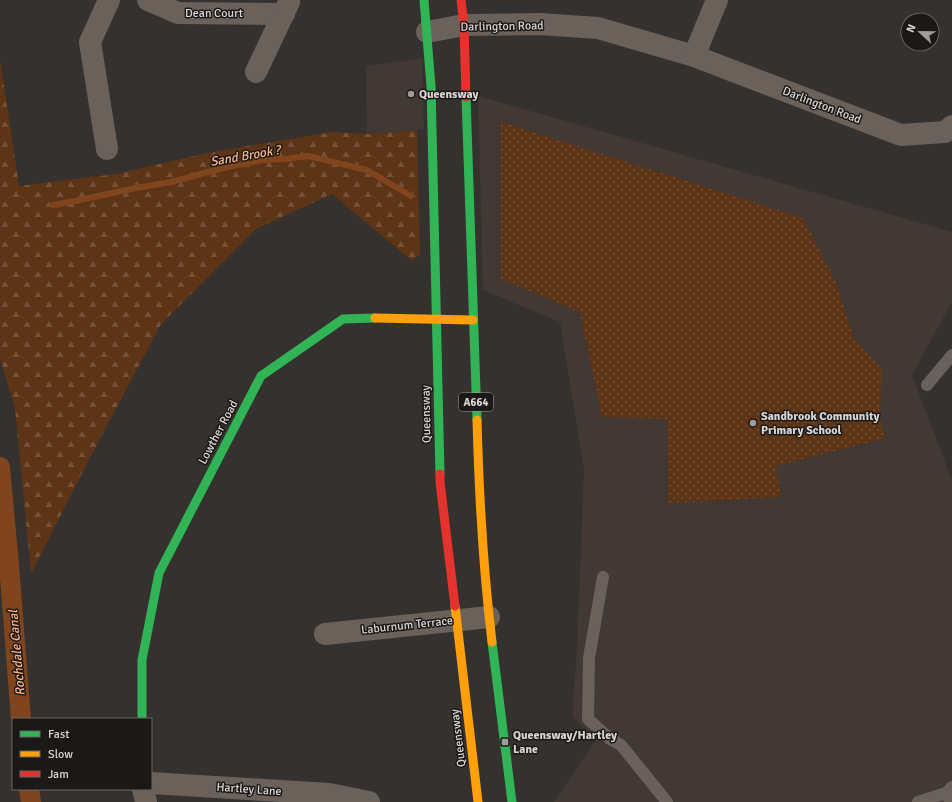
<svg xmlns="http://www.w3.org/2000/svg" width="952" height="802" viewBox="0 0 952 802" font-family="Signika,sans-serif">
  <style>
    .built { fill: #423934 }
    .grass { fill: url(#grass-dots) }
    .forest { fill: url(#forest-firs) }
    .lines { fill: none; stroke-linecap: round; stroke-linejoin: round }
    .stream { stroke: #80451c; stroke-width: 6 }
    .canal { stroke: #80451c; stroke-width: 20 }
    .lane { stroke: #6a615b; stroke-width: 12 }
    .street { stroke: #6a615b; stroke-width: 22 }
    .fast { stroke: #30b455; stroke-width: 9 }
    .slow { stroke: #ff9f0a; stroke-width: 9 }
    .jam { stroke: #e5322d; stroke-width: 9 }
    .poi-dot { fill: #9f9c9a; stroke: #1b1918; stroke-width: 1.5 }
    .labels { text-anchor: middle; stroke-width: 3; stroke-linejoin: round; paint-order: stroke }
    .shield { fill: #1b1918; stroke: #a09d9c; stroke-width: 1 }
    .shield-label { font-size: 11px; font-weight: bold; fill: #d9d6d4 }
    .street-label { font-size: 12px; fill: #d9d6d4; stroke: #1b1918 }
    .poi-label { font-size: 12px; font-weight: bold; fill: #d9d6d4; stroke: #1b1918; text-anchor: start }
    .water-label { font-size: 13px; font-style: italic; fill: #fcb183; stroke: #1b1918 }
  </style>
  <defs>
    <pattern id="grass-dots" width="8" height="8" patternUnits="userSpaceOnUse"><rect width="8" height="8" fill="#5e3417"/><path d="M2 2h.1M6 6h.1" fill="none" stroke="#745138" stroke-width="1.8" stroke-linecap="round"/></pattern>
    <pattern id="forest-firs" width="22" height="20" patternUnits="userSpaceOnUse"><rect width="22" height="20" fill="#5e3417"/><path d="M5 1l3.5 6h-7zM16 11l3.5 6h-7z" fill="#745138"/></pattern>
  </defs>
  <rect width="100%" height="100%" fill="#34312f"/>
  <g class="built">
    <polygon points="422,58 424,129 367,134 366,66"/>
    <polygon points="478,96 952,232 952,302 912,375 952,480 952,802 554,802 596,740 572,716 577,650 584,470 560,322 483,290"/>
  </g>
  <polygon class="grass" points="501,122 803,218 836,283 854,338 882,370 880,419 885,438 776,466 781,497 668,503 667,419 602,417 580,312 501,279"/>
  <polygon class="forest" points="0,59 19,186 116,174 207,153 333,132 367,134 417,130 420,254 412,261 332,194 256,229 161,324 83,471 31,574 15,408 0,359"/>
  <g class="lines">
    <polyline class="stream" points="53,205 75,201 136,188 171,182 227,167 263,160 285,159 308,156 367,170 411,196"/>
    <g class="canal">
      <polyline points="0,467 9,565 21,719"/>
      <polyline points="29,789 31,802"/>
    </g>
    <g class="lane">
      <polyline points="927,385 952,355"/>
      <polyline points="603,577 589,658 588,719 610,739 621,745 667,802"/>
      <polyline points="918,802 946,793"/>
      <polyline points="951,802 946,793 952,787"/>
    </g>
    <g class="street">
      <polyline points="148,0 178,13 284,14"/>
      <polyline points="427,32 464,25 540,24 598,28 694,56 901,135 945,132 952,126"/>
      <polyline points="694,56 717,0"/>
      <polyline points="256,72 289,2"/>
      <polyline points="107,149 90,42 109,0"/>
      <polyline points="325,634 489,617"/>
      <polyline points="151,783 329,794 369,802"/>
      <polyline points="143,789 146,802"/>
    </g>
    <g class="fast">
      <polyline points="424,0 431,86 440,474"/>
      <polyline points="466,97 477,420"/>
      <polyline points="492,642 512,802"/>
      <polyline points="142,719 142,660 159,573 261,376 343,319 375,318"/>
    </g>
    <g class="slow">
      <polyline points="375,318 473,320"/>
      <path d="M477 420C479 494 483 568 492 642"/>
      <polyline points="455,606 478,802"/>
    </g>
    <g class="jam">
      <polyline points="461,0 464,25 466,97"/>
      <polyline points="440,474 440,482 455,606"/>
    </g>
  </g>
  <g class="poi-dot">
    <circle cx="411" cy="94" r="4"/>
    <circle cx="753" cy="423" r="4"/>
    <rect x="501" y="738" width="8" height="8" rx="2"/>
  </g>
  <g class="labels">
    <rect class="shield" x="459" y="393" width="34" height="18" rx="3"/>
    <g class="shield-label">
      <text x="476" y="406">A664</text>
    </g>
    <g class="street-label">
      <text x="214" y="17">Dean Court</text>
      <text transform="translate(502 26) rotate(-1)" y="4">Darlington Road</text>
      <text transform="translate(822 105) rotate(21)" y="4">Darlington Road</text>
      <text transform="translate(426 414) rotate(-91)" y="4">Queensway</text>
      <text transform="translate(218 432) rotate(-62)" y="4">Lowther Road</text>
      <text transform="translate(407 625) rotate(-6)" y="4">Laburnum Terrace</text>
      <text transform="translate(458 738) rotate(-97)" y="4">Queensway</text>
      <text transform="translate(249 789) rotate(4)" y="4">Hartley Lane</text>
    </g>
    <g class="poi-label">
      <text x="419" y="98">Queensway</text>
      <text x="761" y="420">Sandbrook Community<tspan x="761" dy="14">Primary School</tspan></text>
      <text x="513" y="739">Queensway/Hartley<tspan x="513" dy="14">Lane</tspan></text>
    </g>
    <g class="water-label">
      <text transform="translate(245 155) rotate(-10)" y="5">Sand Brook ?</text>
      <text transform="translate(16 653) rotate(-95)" y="5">Rochdale Canal</text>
    </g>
  </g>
  <rect x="12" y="718" width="140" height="72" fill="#1b1918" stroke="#676563"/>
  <rect x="20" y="731" width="20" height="6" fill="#30b455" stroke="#676563"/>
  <text x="48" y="738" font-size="12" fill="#d9d6d4">Fast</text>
  <rect x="20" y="751" width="20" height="6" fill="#ff9f0a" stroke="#676563"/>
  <text x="48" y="758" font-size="12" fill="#d9d6d4">Slow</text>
  <rect x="20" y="771" width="20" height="6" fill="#e5322d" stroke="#676563"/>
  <text x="48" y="778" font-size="12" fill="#d9d6d4">Jam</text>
  <g transform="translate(920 32) rotate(292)"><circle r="19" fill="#1b1918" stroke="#676563"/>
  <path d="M0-3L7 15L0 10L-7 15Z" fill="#9f9c9a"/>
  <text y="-6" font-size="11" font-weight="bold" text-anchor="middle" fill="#d9d6d4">N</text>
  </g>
</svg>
